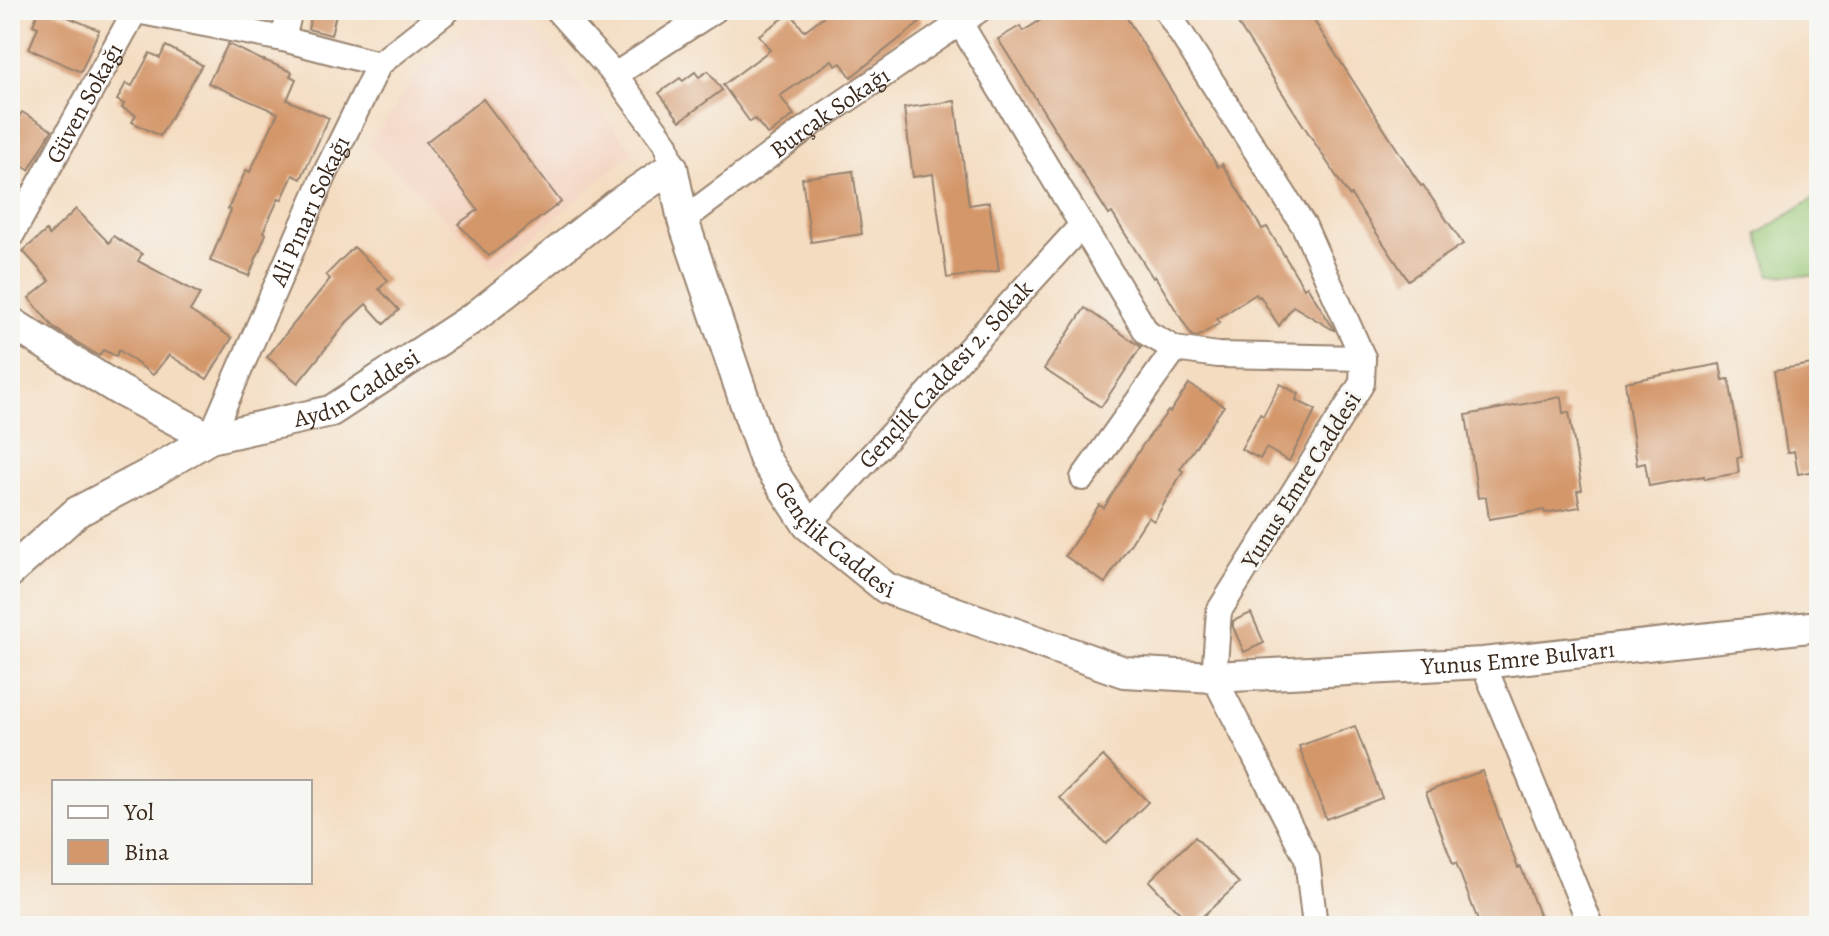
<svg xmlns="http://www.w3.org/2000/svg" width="1829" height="936" viewBox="0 0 1829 936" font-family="Alegreya,serif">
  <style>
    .built { fill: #f4d3c0 }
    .green { fill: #99c775; stroke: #6a784a; stroke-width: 2 }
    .building { fill: #d4976b }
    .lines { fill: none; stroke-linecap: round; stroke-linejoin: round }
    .minor-casing { stroke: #98836f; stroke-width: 28 }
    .tertiary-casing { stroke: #98836f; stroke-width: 34 }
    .minor { stroke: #fff; stroke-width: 24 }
    .tertiary { stroke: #fff; stroke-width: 30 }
    .labels { text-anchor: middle; stroke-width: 6; stroke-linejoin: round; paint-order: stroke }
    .street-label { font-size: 24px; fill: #3b2a1e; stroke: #f6f6f2 }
  </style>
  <rect width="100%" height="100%" fill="#f6f6f2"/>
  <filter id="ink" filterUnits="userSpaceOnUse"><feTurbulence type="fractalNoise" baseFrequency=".0125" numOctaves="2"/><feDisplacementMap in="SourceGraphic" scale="16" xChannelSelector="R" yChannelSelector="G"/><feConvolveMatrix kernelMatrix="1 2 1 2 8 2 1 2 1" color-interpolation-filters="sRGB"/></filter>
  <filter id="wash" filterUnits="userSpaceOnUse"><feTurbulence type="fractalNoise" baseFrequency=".006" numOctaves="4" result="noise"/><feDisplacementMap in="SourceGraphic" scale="32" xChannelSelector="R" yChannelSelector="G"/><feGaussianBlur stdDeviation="1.8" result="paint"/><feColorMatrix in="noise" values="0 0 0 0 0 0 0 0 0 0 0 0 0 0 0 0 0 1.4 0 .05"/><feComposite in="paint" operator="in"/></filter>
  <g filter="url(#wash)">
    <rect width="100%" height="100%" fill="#f4dcc0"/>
    <polygon class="built" points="511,17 537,31 633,152 495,268 369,145 417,75 456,36 484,19"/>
    <polygon class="green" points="1819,195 1819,276 1770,275 1758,234"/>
    <g id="blocks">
      <g class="building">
        <polygon points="39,10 51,10 99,30 81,72 29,49 38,27 33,25"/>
        <polygon points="313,10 337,10 331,35 308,29"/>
        <polygon points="832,10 913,10 922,21 851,77 841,63 836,66 832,60 780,96 794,115 768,135 755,119 750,122 723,85 770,50 759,35 791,13 804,31"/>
        <polygon points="1057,10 1122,10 1218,167 1222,164 1262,229 1267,227 1304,288 1307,286 1335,331 1293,306 1279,326 1260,296 1258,297 1256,294 1217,319 1220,323 1197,337 1192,336 1155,276 1153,278 1112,213 1109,215 998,39 1020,26 1023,31"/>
        <polygon points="1229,10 1307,10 1421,186 1423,185 1463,244 1408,280 1351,195 1349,196"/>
        <polygon points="228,44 264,61 264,60 292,72 290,76 296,79 287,100 329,118 301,179 293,175 282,199 279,198 263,232 266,234 249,276 210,261 231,210 228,209 246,170 250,172 278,113 208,83"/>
        <polygon points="166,46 202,65 160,136 132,122 136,115 122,108 124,104 117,100 126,83 132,86 150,53 160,58"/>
        <polygon points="708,71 722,90 680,121 659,93 680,78 683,81 695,72 699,77"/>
        <polygon points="483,99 561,202 489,256 458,224 478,210 426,142"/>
        <polygon points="955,101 969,205 989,202 999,271 947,278 933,174 913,177 904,108"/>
        <polygon points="22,112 52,130 29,170 10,159 10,132"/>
        <polygon points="853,171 862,234 811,242 802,178"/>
        <polygon points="76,209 109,243 113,236 142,254 138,261 200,294 190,311 232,338 207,379 169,355 153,375 119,350 116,356 103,350 99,356 54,328 29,298 50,281 23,251 46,231 49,235"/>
        <polygon points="354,247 388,280 379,289 399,310 384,324 366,304 347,322 298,383 267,357 330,279 326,275"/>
        <polygon points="1085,308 1141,347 1101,407 1044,369"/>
        <polygon points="1720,364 1723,380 1729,379 1742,457 1737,458 1739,473 1704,479 1704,476 1649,486 1645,463 1637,465 1625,382"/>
        <polygon points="1813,364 1815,375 1819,374 1819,470 1798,474 1794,451 1787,453 1775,370"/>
        <polygon points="1189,384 1224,406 1180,469 1183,471 1154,521 1148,517 1105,583 1065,556 1099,505 1104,508 1142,446 1168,411 1170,412"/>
        <polygon points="1280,384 1299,394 1296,400 1316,410 1289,461 1266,448 1260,459 1241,449 1260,414 1263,416"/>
        <polygon points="1561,397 1563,413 1569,412 1582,490 1577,491 1580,507 1545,513 1544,510 1489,519 1486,497 1478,498 1466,415"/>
        <polygon points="1251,613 1264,643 1244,652 1233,627 1233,621"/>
        <polygon points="1355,726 1382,798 1326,819 1299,746"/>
        <polygon points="1103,756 1148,802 1106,844 1060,798"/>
        <polygon points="1482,771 1518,868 1521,867 1543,926 1480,926 1456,863 1453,864 1426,792"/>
        <polygon points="1195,837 1239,883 1192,926 1149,881"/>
      </g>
    </g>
  </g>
  <g filter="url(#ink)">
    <use href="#blocks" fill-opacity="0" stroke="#98836f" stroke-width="2"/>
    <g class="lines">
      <defs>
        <g id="minor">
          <polyline points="131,10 283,39 379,64"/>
          <polyline points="557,10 615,75 666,144 672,167"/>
          <polyline points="1166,10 1304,226 1363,358 1362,383 1219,611 1214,677 1307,859 1315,926"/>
          <polyline points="960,23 1147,333 1175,349 1218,355 1363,358"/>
          <polyline points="283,39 290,10"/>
          <polyline points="615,75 715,10"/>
          <path id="s1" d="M683 220 813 123 979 10"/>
          <path id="s2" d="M10 238 135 11"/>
          <path id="s3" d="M210 438 324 176 379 64 448 10"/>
          <polyline points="1083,478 1175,349"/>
          <path id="s4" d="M808 525 1082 225"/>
          <polyline points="1483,663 1591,926"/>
        </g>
        <g id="tertiary">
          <path id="s5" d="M10 322 119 390 210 438 331 411 476 316 615 206 672 167 683 220 764 458 808 525 886 588 1124 672 1214 677 1483 663 1819 626"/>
          <polyline points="10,572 77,512 151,473 210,438"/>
        </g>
      </defs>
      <use href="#minor" class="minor-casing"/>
      <use href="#tertiary" class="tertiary-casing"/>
      <use href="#minor" class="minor"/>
      <use href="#tertiary" class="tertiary"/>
    </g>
  </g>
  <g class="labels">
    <g class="street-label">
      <text dy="8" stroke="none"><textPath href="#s2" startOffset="154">Güven Sokağı</textPath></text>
      <text dy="8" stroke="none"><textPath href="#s1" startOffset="182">Burçak Sokağı</textPath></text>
      <text dy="8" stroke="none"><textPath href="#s3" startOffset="248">Ali Pınarı Sokağı</textPath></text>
      <text dy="8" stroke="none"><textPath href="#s4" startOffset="204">Gençlik Caddesi 2. Sokak</textPath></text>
      <text dy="8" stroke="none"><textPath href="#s5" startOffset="388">Aydın Caddesi</textPath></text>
      <text transform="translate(1301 480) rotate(-58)" y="8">Yunus Emre Caddesi</text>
      <text dy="8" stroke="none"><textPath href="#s5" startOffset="1190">Gençlik Caddesi</textPath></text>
      <text dy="8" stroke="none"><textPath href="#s5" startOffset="1908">Yunus Emre Bulvarı</textPath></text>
    </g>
  </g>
  <rect width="1829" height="936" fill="none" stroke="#f6f6f2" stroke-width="40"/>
  <rect x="52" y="780" width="260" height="104" fill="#f6f6f2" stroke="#aba49d" stroke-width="2"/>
  <rect x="68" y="806" width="40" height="12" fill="#ffffff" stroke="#aba49d" stroke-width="2"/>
  <text x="124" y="820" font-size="24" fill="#3b2a1e">Yol</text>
  <rect x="68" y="840" width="40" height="24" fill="#d4976b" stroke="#aba49d" stroke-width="2"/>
  <text x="124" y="860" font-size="24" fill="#3b2a1e">Bina</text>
</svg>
